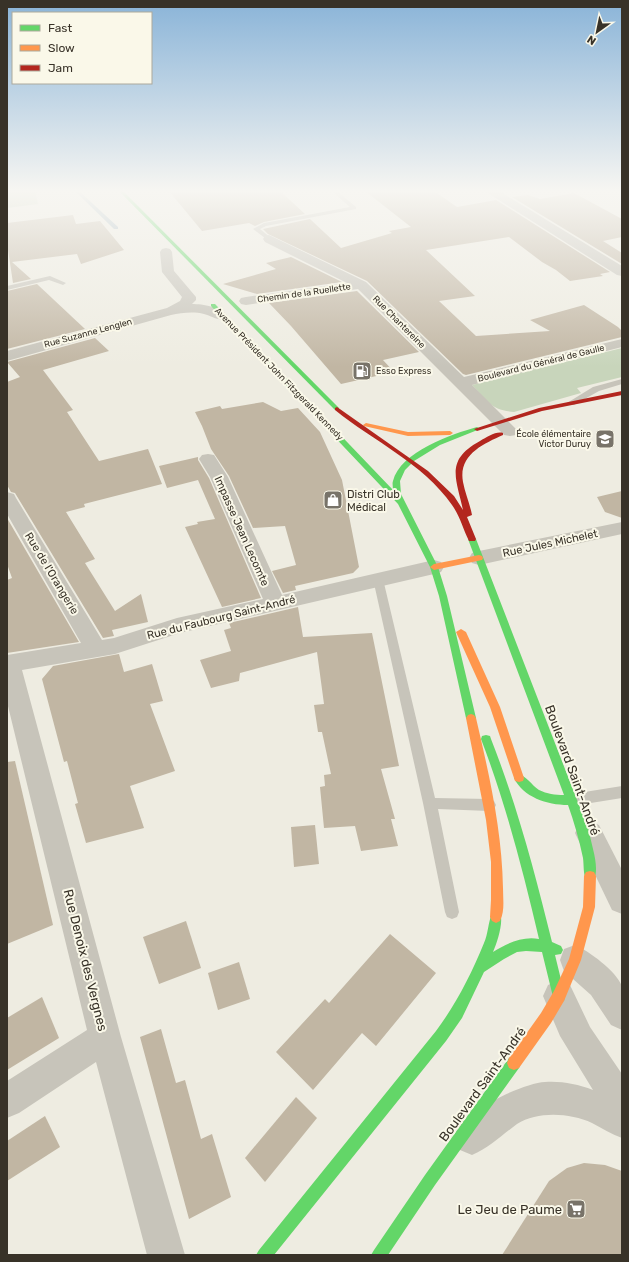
<svg xmlns="http://www.w3.org/2000/svg" width="629" height="1262" viewBox="0 0 629 1262" font-family="Rubik,sans-serif">
  <style>
    .green { fill: #c8d5bb }
    .lines { fill: none; stroke-linecap: round; stroke-linejoin: round }
    .stream { fill: #9eb4bf; fill-rule: evenodd }
    .building { fill: #c1b6a3 }
    .lane { fill: #c7c4ba; fill-rule: evenodd }
    .street { fill: #c7c4ba; fill-rule: evenodd }
    .fast { fill: #63d668; fill-rule: evenodd }
    .slow { fill: #ff974d; fill-rule: evenodd }
    .jam { fill: #b3261e; fill-rule: evenodd }
    .labels { text-anchor: middle; stroke-width: 4; stroke-linejoin: round; paint-order: stroke }
    .far-street-label { font-size: 9px; fill: #383228; stroke: #faf8e9 }
    .far-poi-label { font-size: 9px; fill: #383228; stroke: #faf8e9; text-anchor: start }
    .poi-label { font-size: 11px; fill: #383228; stroke: #faf8e9; text-anchor: start }
    .street-label { font-size: 11px; fill: #383228; stroke: #faf8e9 }
    .near-street-label { font-size: 13px; fill: #383228; stroke: #faf8e9 }
    .near-poi-label { font-size: 13px; fill: #383228; stroke: #faf8e9; text-anchor: end }
  </style>
  <rect width="100%" height="100%" fill="#eeece1"/>
  <g class="green">
    <polygon points="7,191 35,191 38,204 7,208"/>
    <path d="M622 348V377L577 388 581 393 514 412C491 410 487 401 472 385Z"/>
  </g>
  <g class="lines">
    <polygon class="stream" points="75,191 79,191 118,227 118,229 114,229"/>
  </g>
  <g class="building">
    <polygon points="169,191 280,191 305,214 264,222 255,226 249,223 202,231"/>
    <polygon points="365,191 434,191 457,207 496,200 610,272 600,274 603,276 570,281 556,270 542,262 509,237 426,250 475,296 439,301 476,336 550,331 530,320 584,305 618,327 622,331 622,337 466,375 463,374 367,281 268,234 263,229 310,219 341,248 392,233 389,231 411,227"/>
    <polygon points="574,193 622,219 622,237 603,241 622,253 622,264 512,197 528,195 540,199"/>
    <polygon points="73,215 76,224 100,221 124,250 81,264 77,254 12,262 31,279 13,283 7,243 7,223"/>
    <polygon points="291,257 342,282 257,294 223,284 276,269 266,263"/>
    <polygon points="37,284 85,329 7,349 7,291"/>
    <polygon points="357,291 419,352 383,360 394,372 341,384 291,326 269,303"/>
    <polygon points="95,338 109,351 43,370 73,410 67,412 99,461 148,449 162,484 84,504 85,507 66,512 95,559 85,563 115,611 141,594 148,622 112,630 114,636 103,638 15,493 11,492 7,485 7,382 20,377 7,362"/>
    <polygon points="263,402 281,411 298,408 320,432 342,480 359,567 353,573 295,586 296,590 283,593 272,571 296,565 285,526 253,528 229,476 211,449 202,426 195,412 220,406 222,409"/>
    <polygon points="198,457 198,460 209,478 261,598 222,607 185,527 198,524 197,522 215,519 198,480 167,488 159,466"/>
    <polygon points="622,491 622,518 605,512 597,497"/>
    <polygon points="7,518 79,642 7,653 7,580 12,578 7,564"/>
    <polygon points="298,607 303,637 372,633 399,766 381,769 395,819 391,819 398,846 361,851 355,826 324,828 320,787 325,786 324,775 331,774 322,732 318,732 314,705 324,704 317,652 240,673 239,681 211,688 200,660 231,651 224,630 231,628 229,623"/>
    <polygon points="119,654 124,672 152,664 163,701 150,704 175,771 130,786 144,828 86,843 75,804 78,803 67,761 64,762 42,679 53,666"/>
    <polygon points="15,761 53,925 7,944 7,762"/>
    <polygon points="315,825 319,864 294,867 291,827"/>
    <polygon points="186,921 201,968 159,984 143,937"/>
    <polygon points="390,934 436,973 376,1046 362,1033 313,1090 276,1052 325,999 329,1003"/>
    <polygon points="239,962 250,999 218,1010 208,973"/>
    <polygon points="42,997 59,1038 7,1070 7,1018"/>
    <polygon points="161,1029 176,1083 185,1080 201,1139 212,1134 231,1197 189,1219 140,1037"/>
    <polygon points="296,1097 317,1118 265,1182 245,1158"/>
    <polygon points="45,1116 60,1147 7,1181 7,1141"/>
    <polygon points="584,1163 605,1165 622,1171 622,1255 502,1255 549,1181 567,1168"/>
  </g>
  <g class="lines">
    <g class="lane">
      <polygon points="337,191 356,207 356,209 266,226 260,229 271,238 271,240 269,241 253,229 264,223 350,207 335,194 335,192"/>
      <polygon points="50,276 66,283 63,285 49,280 7,290 7,286"/>
      <polygon points="622,379 622,384 599,391 574,405 571,405 567,403 593,387"/>
      <polygon points="378,575 382,577 383,579 435,798 489,799 494,801 496,805 494,809 489,811 438,809 459,912 457,917 452,919 447,917 445,912 423,803 373,579 374,577"/>
      <polygon points="622,786 622,798 572,806 567,804 565,800 567,796 572,794"/>
    </g>
    <g class="street">
      <polygon points="487,191 499,191 622,266 622,276 617,275 488,193"/>
      <polygon points="269,235 366,282 464,377 622,339 622,347 472,385 518,431 516,435 510,436 504,435 358,289 246,305 241,304 239,301 241,298 246,297 347,283 265,242 263,239 265,236"/>
      <path d="M166 248 170 249 172 252 174 271 196 297V300L192 304C203 304 221 307 228 316L226 319C217 321 212 316 204 314 193 311 181 313 171 315L7 361V351L167 308 180 301 182 297 162 272 160 252 162 249Z"/>
      <polygon points="208,454 214,455 228,477 282,595 434,560 441,562 444,567 441,572 434,574 180,633 115,654 22,670 121,1037 185,1255 147,1255 96,1062 19,1113 7,1118 7,1081 87,1030 7,702 7,655 81,643 7,514 7,492 14,494 16,498 102,640 114,638 177,618 263,599 210,477 199,459 202,455"/>
      <polygon points="622,522 622,534 479,565 472,563 469,558 472,553 479,551"/>
      <polygon points="589,821 599,825 622,870 622,914 612,910 575,833 579,825"/>
      <path d="M575 945C589 951 616 971 622 986 624 993 622 1021 622 1030L611 1025 591 995 564 971 560 960 564 949Z"/>
      <path d="M559 980 570 985 590 1027 622 1074V1138C611 1134 602 1128 592 1123 570 1113 538 1111 517 1124 502 1135 489 1148 472 1155L460 1150 455 1138C456 1134 457 1130 459 1127 471 1108 524 1083 545 1082 562 1081 577 1084 593 1090L560 1036 543 996 548 985Z"/>
    </g>
    <g class="fast">
      <polygon points="119,191 123,191 339,408 339,410 335,410"/>
      <path d="M211 304H215L393 490C393 487 392 483 393 481 400 452 452 434 477 427L480 429 440 445 414 461 405 470 400 481 401 494 438 567 447 596 476 718 474 721 471 722 468 721 466 718 439 596 430 567 398 504 234 331 211 306Z"/>
      <path d="M472 536 476 539 589 831C591 845 600 866 594 880L590 881 586 880C583 873 584 865 583 858 579 839 574 822 568 805 547 805 523 797 514 778L515 775C524 772 531 785 539 790 547 794 555 795 564 795L468 539Z"/>
      <path d="M486 735 490 736 491 739C517 805 535 873 552 942L561 946 563 950 561 954 555 955 565 996 564 1001 559 1002 554 1001 542 952 526 951 517 952 504 959 484 972 462 1018 446 1041 274 1255H256L259 1250 436 1031C456 1004 471 975 484 943 488 934 488 923 492 913L496 911 500 913C504 922 497 943 493 952 507 943 523 936 539 939 523 871 506 804 481 739L482 736Z"/>
      <polygon points="514,1056 519,1058 521,1063 519,1068 435,1185 388,1255 371,1255 374,1250 425,1175 509,1058"/>
    </g>
    <g class="slow">
      <polygon points="366,423 408,432 450,431 453,433 450,435 408,436 364,426 363,425"/>
      <polygon points="479,555 482,556 483,558 482,560 434,570 430,567 434,564"/>
      <polygon points="461,629 466,632 500,707 524,778 523,781 519,782 515,781 514,778 490,707 456,632"/>
      <path d="M471 714 474 715 476 718C489 774 502 830 503 888 503 899 505 911 500 921L496 923 492 921 490 917 491 900V862L486 820 466 718 468 715Z"/>
      <polygon points="590,871 594,872 596,876 595,907 581,960 564,1001 551,1023 519,1068 514,1070 509,1068 507,1063 509,1058 541,1013 554,991 569,959 583,907 584,876 586,872"/>
    </g>
    <g class="jam">
      <polygon points="622,391 622,395 542,411 477,431 474,429 539,408"/>
      <path d="M337 407 428 471 454 496 463 510C456 478 445 460 480 441 487 437 496 431 503 433V435C483 444 458 455 463 482 465 493 470 504 472 515L467 517 476 539 475 541H469C463 529 460 516 452 505 423 463 373 441 335 410V408Z"/>
    </g>
  </g>
  <linearGradient id="sky" x2="0" y2="1"><stop stop-color="#8ab4d8"/><stop offset="0.52" stop-color="#f7f6f2"/><stop offset="1" stop-color="#f7f6f2" stop-opacity="0"/></linearGradient>
  <rect width="629" height="367" fill="url(#sky)"/>
  <defs>
    <symbol id="fuel-square" viewBox="-11 -11 22 22"><rect x="-9" y="-9" width="18" height="18" rx="4" fill="#787369" stroke="#faf8e9"/><path d="M-5.5-6h7V0h2V4h1.3V-2.5L3-4.5l.8-.8L6-3V5H2.5V1h-1V6h-7ZM-4.2-4.7v3.2H.2V-4.7Z" fill="#fff"/></symbol>
    <symbol id="school-square" viewBox="-11 -11 22 22"><rect x="-9" y="-9" width="18" height="18" rx="4" fill="#787369" stroke="#faf8e9"/><path d="M0-5L7-2L0 1L-7-2ZM-4 1L0 2.5L4 1V4Q0 6-4 4Z" fill="#fff"/></symbol>
    <symbol id="shop-square" viewBox="-11 -11 22 22"><rect x="-9" y="-9" width="18" height="18" rx="4" fill="#787369" stroke="#faf8e9"/><path d="M-5-2.5h2.3a2.7 3.5 0 0 1 5.4 0H5L5.5 6h-11ZM-1.5-2.5h3a1.5 2.3 0 0 0-3 0Z" fill="#fff"/></symbol>
    <symbol id="supermarket-square" viewBox="-11 -11 22 22"><rect x="-9" y="-9" width="18" height="18" rx="4" fill="#787369" stroke="#faf8e9"/><path d="M-6-5.5h2.5l.6 2H6L4.5 2H-2.5L-4.4-4H-6ZM-1.5 3.2a1.3 1.3 0 1 0 .1 0ZM3 3.2a1.3 1.3 0 1 0 .1 0Z" fill="#fff"/></symbol>
  </defs>
  <g fill-rule="evenodd">
    <use href="#fuel-square" x="351" y="360" width="22" height="22"/>
    <use href="#school-square" x="594" y="428" width="22" height="22"/>
    <use href="#shop-square" x="322" y="489" width="22" height="22"/>
    <use href="#supermarket-square" x="565" y="1198" width="22" height="22"/>
  </g>
  <g class="labels">
    <g class="far-street-label">
      <text transform="translate(304 293) rotate(-8)" y="3">Chemin de la Ruellette</text>
      <text transform="translate(399 322) rotate(45)" y="3">Rue Chantereine</text>
      <text transform="translate(88 333) rotate(-15)" y="3">Rue Suzanne Lenglen</text>
      <text transform="translate(541 363) rotate(-14)" y="3">Boulevard du Général de Gaulle</text>
      <text transform="translate(279 374) rotate(46)" y="3">Avenue Président John Fitzgerald Kennedy</text>
    </g>
    <g class="far-poi-label">
      <text x="376" y="374">Esso Express</text>
      <text x="591" y="437" text-anchor="end">École élémentaire<tspan x="591" dy="10">Victor Duruy</tspan></text>
    </g>
    <g class="poi-label">
      <text x="347" y="498">Distri Club<tspan x="347" dy="13">Médical</tspan></text>
    </g>
    <g class="street-label">
      <text transform="translate(242 531) rotate(66)" y="4">Impasse Jean Lecomte</text>
      <text transform="translate(550 543) rotate(-12)" y="4">Rue Jules Michelet</text>
      <text transform="translate(52 573) rotate(59)" y="4">Rue de l'Orangerie</text>
      <text transform="translate(221 617) rotate(-14)" y="4">Rue du Faubourg Saint-André</text>
    </g>
    <g class="near-street-label">
      <text transform="translate(573 770) rotate(70)" y="5">Boulevard Saint-André</text>
      <text transform="translate(86 960) rotate(76)" y="5">Rue Denoix des Vergnes</text>
      <text transform="translate(482 1084) rotate(-54)" y="5">Boulevard Saint-André</text>
    </g>
    <g class="near-poi-label">
      <text x="562" y="1214">Le Jeu de Paume</text>
    </g>
  </g>
  <rect width="629" height="1262" fill="none" stroke="#383228" stroke-width="16"/>
  <rect x="12" y="12" width="140" height="72" fill="#faf8e9" stroke="#aca99c"/>
  <rect x="20" y="25" width="20" height="6" fill="#63d668" stroke="#aca99c"/>
  <text x="48" y="32" font-size="12" fill="#383228">Fast</text>
  <rect x="20" y="45" width="20" height="6" fill="#ff974d" stroke="#aca99c"/>
  <text x="48" y="52" font-size="12" fill="#383228">Slow</text>
  <rect x="20" y="65" width="20" height="6" fill="#b3261e" stroke="#aca99c"/>
  <text x="48" y="72" font-size="12" fill="#383228">Jam</text>
  <g transform="translate(597 32) rotate(213)" stroke="#faf8e9" stroke-width="3" paint-order="stroke">
  <path d="M0-3L7 15L0 10L-7 15Z" fill="#383228"/>
  <text y="-6" font-size="11" font-weight="bold" text-anchor="middle" fill="#383228">N</text>
  </g>
</svg>
